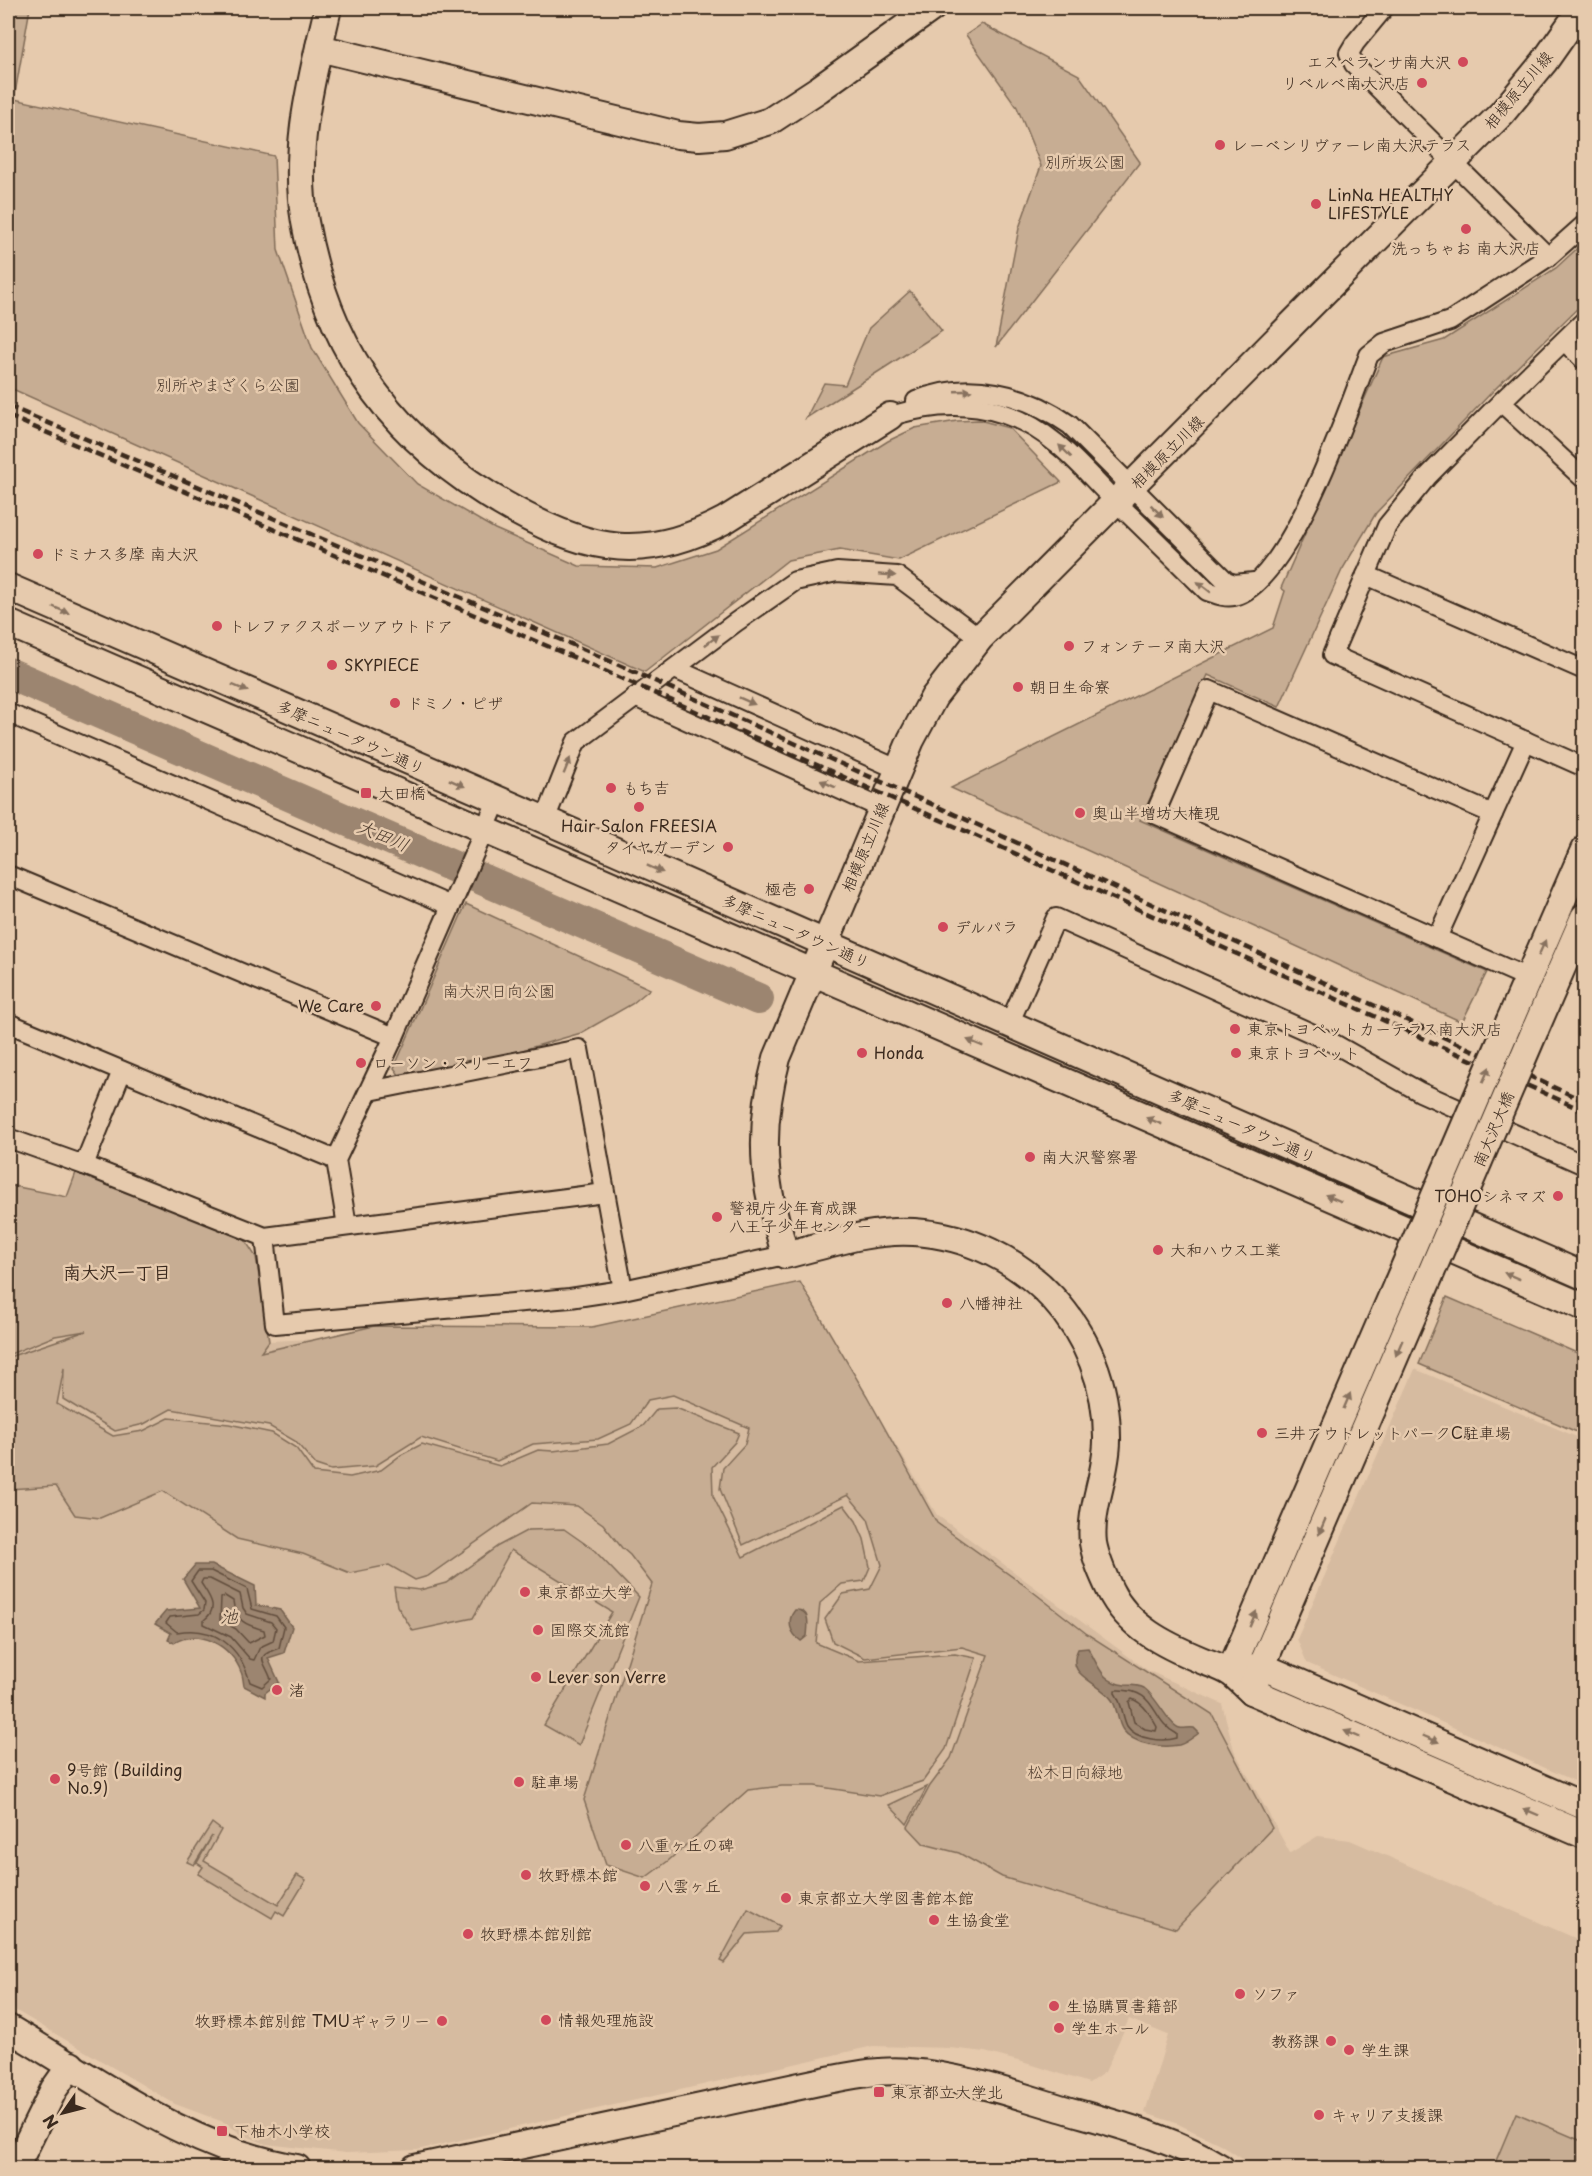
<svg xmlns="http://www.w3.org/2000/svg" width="1592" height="2176" viewBox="0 0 1592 2176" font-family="'Playpen Sans','Klee One',sans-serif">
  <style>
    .built { fill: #d6bba0 }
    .green { fill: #c7ad93; stroke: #816c58; stroke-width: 1.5 }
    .water { fill: #9c856f; stroke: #75614f; stroke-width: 1.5 }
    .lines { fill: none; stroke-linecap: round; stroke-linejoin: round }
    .shore { stroke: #624e3e; stroke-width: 1.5 }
    .river { stroke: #9c856f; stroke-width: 32 }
    .street-casing { stroke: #3b2a1e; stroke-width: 22 }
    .secondary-casing { stroke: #3b2a1e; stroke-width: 30 }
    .street { stroke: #e6caad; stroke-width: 18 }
    .secondary { stroke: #e6caad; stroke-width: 26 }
    .rail { stroke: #3b2a1e; stroke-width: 4.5; stroke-dasharray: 9 4.5; stroke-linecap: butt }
    .secondary-bridge-casing { stroke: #3b2a1e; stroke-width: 30; stroke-linecap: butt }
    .secondary-bridge { stroke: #e6caad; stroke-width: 26 }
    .oneway { fill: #88725e }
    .poi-dot { fill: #d1495b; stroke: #e6caad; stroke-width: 2 }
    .labels { text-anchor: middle; stroke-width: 5; stroke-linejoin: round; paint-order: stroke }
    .poi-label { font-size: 16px; fill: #3b2a1e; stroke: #e6caad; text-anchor: start }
    .street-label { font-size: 16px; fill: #3b2a1e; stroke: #e6caad }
    .park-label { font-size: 16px; fill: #49372a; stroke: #e6caad }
    .water-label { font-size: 18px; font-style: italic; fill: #4e3c2e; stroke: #e6caad }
    .neighbourhood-label { font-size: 18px; font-weight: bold; fill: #3b2a1e; stroke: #e6caad }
  </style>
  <rect width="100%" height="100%" fill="#e6caad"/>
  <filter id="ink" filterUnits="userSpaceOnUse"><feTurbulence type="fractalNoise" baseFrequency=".0167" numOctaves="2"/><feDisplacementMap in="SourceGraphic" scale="12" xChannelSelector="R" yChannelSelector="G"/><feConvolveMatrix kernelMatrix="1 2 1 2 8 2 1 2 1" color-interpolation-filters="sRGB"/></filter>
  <g filter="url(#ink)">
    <g class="built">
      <polygon points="77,1170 245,1240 256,1257 269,1341 592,1327 800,1282 937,1515 1147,1670 1222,1704 1234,1750 1290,1853 1318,1836 1350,1840 1584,1942 1584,2168 1256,2168 1220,2144 1176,2123 1145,2113 1168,2035 1129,2019 1105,2072 1089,2083 1036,2066 985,2052 950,2048 873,2046 417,2150 346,2153 266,2144 241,2134 226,2123 175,2104 8,2006 8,1185 67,1197"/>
      <polygon points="1415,1369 1584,1440 1584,1785 1307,1663 1297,1639"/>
    </g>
    <g class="green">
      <polygon points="8,8 30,8 14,99 274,156 278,250 312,348 358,423 417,484 495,529 579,566 657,568 716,549 888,441 915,428 957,421 979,420 1009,428 1061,482 899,560 840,550 788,560 645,672 8,387"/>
      <polygon points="982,24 1079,75 1140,162 996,347 1019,228 1041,166 1017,107 966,35"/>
      <polygon points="1584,242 1584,302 1493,391 1376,513 1342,570 1279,707 1208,675 1140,820 1487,972 1462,1022 951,788 1273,628 1285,591 1281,588 1383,357 1444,340 1556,268"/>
      <polygon points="910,291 942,331 806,418 824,383 845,385 869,328"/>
      <polygon points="466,904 650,989 632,1004 581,1033 519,1051 402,1079 394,1068"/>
      <polygon points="77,1170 245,1240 256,1257 269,1341 261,1352 374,1326 592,1327 800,1282 867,1396 937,1523 1028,1588 1087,1634 1212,1714 1272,1828 1176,1929 1002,1877 959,1853 924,1844 908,1827 930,1786 951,1758 988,1655 962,1647 865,1658 833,1642 825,1619 843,1594 870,1589 882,1565 868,1519 848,1495 743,1545 720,1489 723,1468 745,1444 749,1428 673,1395 648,1400 631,1424 598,1439 533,1444 497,1461 421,1437 375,1466 331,1470 316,1465 295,1441 269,1426 171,1409 144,1424 115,1431 63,1399 64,1368 57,1404 113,1436 143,1431 169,1418 229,1424 272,1433 296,1448 314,1473 350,1477 381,1470 401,1455 422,1444 500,1466 538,1450 553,1451 608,1444 643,1426 657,1409 676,1408 739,1433 735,1442 712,1467 713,1496 743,1557 844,1505 856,1521 864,1539 870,1567 864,1581 842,1584 820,1603 816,1643 859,1661 955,1654 976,1658 946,1749 923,1781 879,1796 815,1786 782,1786 748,1790 668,1861 645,1878 606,1865 584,1800 652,1584 630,1555 622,1548 603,1524 577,1506 532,1503 428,1576 415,1580 389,1565 350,1573 303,1554 237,1539 163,1491 100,1518 75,1515 56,1486 8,1489 8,1359 12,1356 86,1331 55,1336 8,1355 8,1185 67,1197"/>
      <polygon points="1447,1297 1584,1356 1584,1435 1419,1364"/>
      <polygon points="564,1529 594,1550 639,1597 579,1745 544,1725 612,1612 511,1550 473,1618 413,1631 397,1606 394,1587 420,1590 446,1583 498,1546 528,1530"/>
      <polygon points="927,1787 907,1824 889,1805"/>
      <polygon points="212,1823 221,1830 204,1861 278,1905 297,1875 306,1880 284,1916 276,1911 272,1918 198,1874 203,1867 197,1863 212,1836 194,1865 187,1862"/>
      <polygon points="748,1909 780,1926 776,1932 747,1934 724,1963 720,1961"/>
      <polygon points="1516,2113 1584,2142 1584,2168 1493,2168"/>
    </g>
    <g class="water">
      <path d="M195 1565H212L255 1586 256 1605 280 1610 292 1627 284 1653 268 1658 279 1682 265 1693V1697L244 1686C243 1681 243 1676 241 1672 232 1646 198 1627 174 1643L168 1640 171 1633 155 1624 166 1611 200 1608 183 1579Z"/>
      <path d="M795 1610C811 1609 808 1625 807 1636L801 1641C790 1633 786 1621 795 1610Z"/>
      <path d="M1088 1648C1099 1666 1101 1682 1125 1685 1131 1685 1139 1685 1144 1688 1156 1696 1170 1727 1180 1728 1184 1729 1189 1727 1194 1728L1199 1733C1193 1737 1187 1743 1179 1745 1162 1748 1134 1745 1123 1730 1117 1722 1118 1709 1112 1700 1098 1680 1064 1677 1078 1649Z"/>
    </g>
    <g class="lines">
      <g class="shore">
        <path d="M198 1571H211L247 1589 252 1609 276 1616 284 1627 279 1648C254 1657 263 1658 271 1679L262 1687 250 1682C240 1647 215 1625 177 1632L166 1623 170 1617 199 1614 204 1610 205 1603 191 1581Z"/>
        <path d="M203 1579H210L240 1594 243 1608 247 1614 271 1622 276 1628 273 1641 260 1647 254 1660 250 1659 231 1637 204 1624V1620C220 1608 209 1596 201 1583Z"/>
        <path d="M225 1596 233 1601C235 1621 246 1625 264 1630L265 1635 249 1643 236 1629 220 1620 221 1598Z"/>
        <path d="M1115 1690C1159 1688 1149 1720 1177 1734V1738C1163 1742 1136 1740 1127 1726 1122 1716 1123 1705 1115 1693Z"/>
        <path d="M1132 1699C1144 1703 1151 1716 1157 1727L1156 1731 1145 1729 1134 1722 1129 1702Z"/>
      </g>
      <polyline class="river" points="8,673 758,999"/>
      <defs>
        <g id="street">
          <polyline points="1384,8 1355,43 1349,53 1354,64 1548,257"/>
          <polyline points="1584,321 1501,402 1427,477 1387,526 1332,655 1584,767"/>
          <polyline points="1564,341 1584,360"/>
          <path d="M916 401C968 379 1025 393 1070 425L1226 581 1234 584 1254 582"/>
          <polyline points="1501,402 1584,479"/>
          <path d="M890 416C951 398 1007 402 1057 444 1075 458 1090 476 1106 492 1140 525 1174 558 1207 591 1216 594 1225 598 1234 596 1290 583 1349 406 1369 355L1384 343 1450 321 1548 257 1584 225"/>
          <polyline points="1366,575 1584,670"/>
          <polyline points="675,669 897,769"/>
          <polyline points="635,697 881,808"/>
          <polyline points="8,713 451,906"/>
          <polyline points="1493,814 1209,690 1155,814 1528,978"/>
          <polyline points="545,820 576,742 736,622 795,581 837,572 897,576 980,638"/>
          <polyline points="8,875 394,1037"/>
          <polyline points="1437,938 1526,741"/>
          <polyline points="8,1023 336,1160"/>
          <polyline points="1009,1024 1056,918 1331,1042 1420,1092 1584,1165"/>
          <polyline points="370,1091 579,1049 623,1290"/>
          <polyline points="8,1138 84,1165 265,1237 605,1193"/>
          <polyline points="84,1165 122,1071"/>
          <polyline points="347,1226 336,1160 394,1037 497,801"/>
          <polyline points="265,1237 275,1324 570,1298 623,1290 785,1255"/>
        </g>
        <g id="secondary">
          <path d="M328 8C312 78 292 149 305 222 329 356 397 446 516 511 591 552 646 562 725 520L890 416"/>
          <path d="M1582 8 1544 62 1502 113 980 638 934 697 911 740 777 1058C765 1102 761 1146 769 1191 773 1213 780 1234 785 1255 827 1245 871 1229 914 1232 1024 1239 1108 1330 1107 1440 1107 1475 1089 1509 1093 1543 1096 1560 1103 1575 1110 1590 1128 1627 1165 1645 1201 1660 1211 1664 1222 1667 1231 1673 1238 1678 1244 1685 1251 1691L1584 1835"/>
          <polyline points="319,48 678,135 699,137 725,135 770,121 819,89 932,8"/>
          <polyline points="8,587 545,820 1584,1276"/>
          <polyline points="8,623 1584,1307"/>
          <polyline points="1510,1020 1584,850"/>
          <polyline points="1535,1030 1584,917"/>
          <polyline points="1245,1669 1261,1666 1584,1806"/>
          <polyline points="1230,1672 1397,1284"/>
          <polyline points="1251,1691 1422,1294"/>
          <path d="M8 2028C100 2082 189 2150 297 2168"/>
          <polyline points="15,2168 54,2089 71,2065"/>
          <path d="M415 2168 828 2080C854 2075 882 2069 909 2072 961 2076 1010 2093 1060 2108 1115 2124 1172 2137 1221 2168"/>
        </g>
      </defs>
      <use href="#street" class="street-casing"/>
      <use href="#secondary" class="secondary-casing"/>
      <use href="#street" class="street"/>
      <use href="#secondary" class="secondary"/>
      <g class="rail">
        <polyline points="8,406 585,650 956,815 1584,1101"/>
        <polyline points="8,416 580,660 952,825 1584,1111"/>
      </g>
      <defs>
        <g id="secondary-bridge">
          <polyline points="1397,1284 1510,1020"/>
          <polyline points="1422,1294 1535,1030"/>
        </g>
      </defs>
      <use href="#secondary-bridge" class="secondary-bridge-casing"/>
      <use href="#secondary-bridge" class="secondary-bridge"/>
    </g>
    <defs><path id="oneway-solid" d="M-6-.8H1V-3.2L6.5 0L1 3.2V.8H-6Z" transform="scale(1.5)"/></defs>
    <g class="oneway">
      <use href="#oneway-solid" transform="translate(963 391) rotate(-2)"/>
      <use href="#oneway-solid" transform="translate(1065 451) rotate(-136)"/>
      <use href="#oneway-solid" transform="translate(1157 511) rotate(45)"/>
      <use href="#oneway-solid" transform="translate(887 575) rotate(4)"/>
      <use href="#oneway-solid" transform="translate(1204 587) rotate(-142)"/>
      <use href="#oneway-solid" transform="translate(61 610) rotate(23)"/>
      <use href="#oneway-solid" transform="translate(712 640) rotate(-37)"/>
      <use href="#oneway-solid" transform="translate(240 688) rotate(23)"/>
      <use href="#oneway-solid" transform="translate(747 701) rotate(24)"/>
      <use href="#oneway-solid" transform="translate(567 766) rotate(-68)"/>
      <use href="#oneway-solid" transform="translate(457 783) rotate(24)"/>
      <use href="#oneway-solid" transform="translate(828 784) rotate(-156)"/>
      <use href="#oneway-solid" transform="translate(655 869) rotate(24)"/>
      <use href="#oneway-solid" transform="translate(1542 948) rotate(-66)"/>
      <use href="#oneway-solid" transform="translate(975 1043) rotate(-157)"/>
      <use href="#oneway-solid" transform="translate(1486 1075) rotate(-67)"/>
      <use href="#oneway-solid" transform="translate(1154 1121) rotate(-157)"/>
      <use href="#oneway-solid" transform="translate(1333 1198) rotate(-157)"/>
      <use href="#oneway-solid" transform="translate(1512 1276) rotate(-157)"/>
      <use href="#oneway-solid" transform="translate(1399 1348) rotate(113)"/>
      <use href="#oneway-solid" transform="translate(1347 1401) rotate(-67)"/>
      <use href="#oneway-solid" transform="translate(1322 1527) rotate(113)"/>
      <use href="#oneway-solid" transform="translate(1253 1619) rotate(-67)"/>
      <use href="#oneway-solid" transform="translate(1352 1734) rotate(-157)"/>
      <use href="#oneway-solid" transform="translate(1431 1739) rotate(23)"/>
      <use href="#oneway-solid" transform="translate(1531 1812) rotate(-157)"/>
    </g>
  </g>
  <g class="poi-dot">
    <circle cx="1463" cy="62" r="6"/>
    <circle cx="1422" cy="83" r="6"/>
    <circle cx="1220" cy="145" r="6"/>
    <circle cx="1316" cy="204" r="6"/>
    <circle cx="1466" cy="229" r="6"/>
    <circle cx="38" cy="554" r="6"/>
    <circle cx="217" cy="626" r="6"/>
    <circle cx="1069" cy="646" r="6"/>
    <circle cx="332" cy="665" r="6"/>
    <circle cx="1018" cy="687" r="6"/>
    <circle cx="395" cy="703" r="6"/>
    <circle cx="611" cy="788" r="6"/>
    <rect x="360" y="787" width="12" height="12" rx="3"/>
    <circle cx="639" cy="807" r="6"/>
    <circle cx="1080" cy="813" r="6"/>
    <circle cx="728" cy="847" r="6"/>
    <circle cx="809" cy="889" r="6"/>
    <circle cx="943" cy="927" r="6"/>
    <circle cx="376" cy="1006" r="6"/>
    <circle cx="1235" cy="1029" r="6"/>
    <circle cx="862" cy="1053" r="6"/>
    <circle cx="1236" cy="1053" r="6"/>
    <circle cx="361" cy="1063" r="6"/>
    <circle cx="1030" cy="1157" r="6"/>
    <circle cx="1558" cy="1196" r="6"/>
    <circle cx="717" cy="1217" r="6"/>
    <circle cx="1158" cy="1250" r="6"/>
    <circle cx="947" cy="1303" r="6"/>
    <circle cx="1262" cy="1433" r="6"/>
    <circle cx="525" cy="1592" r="6"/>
    <circle cx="538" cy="1630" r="6"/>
    <circle cx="536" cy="1677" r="6"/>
    <circle cx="277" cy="1690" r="6"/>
    <circle cx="55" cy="1779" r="6"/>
    <circle cx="519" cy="1782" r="6"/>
    <circle cx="626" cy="1845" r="6"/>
    <circle cx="526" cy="1875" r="6"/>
    <circle cx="645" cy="1886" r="6"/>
    <circle cx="786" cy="1898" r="6"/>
    <circle cx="934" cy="1920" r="6"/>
    <circle cx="468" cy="1934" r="6"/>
    <circle cx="1240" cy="1994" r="6"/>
    <circle cx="1054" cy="2006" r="6"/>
    <circle cx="546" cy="2020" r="6"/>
    <circle cx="442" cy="2021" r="6"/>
    <circle cx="1059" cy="2028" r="6"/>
    <circle cx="1331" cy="2041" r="6"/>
    <circle cx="1349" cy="2050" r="6"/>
    <rect x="873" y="2086" width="12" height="12" rx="3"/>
    <circle cx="1319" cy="2115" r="6"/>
    <rect x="216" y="2125" width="12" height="12" rx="3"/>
  </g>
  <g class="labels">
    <g class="poi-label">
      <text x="1451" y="68" text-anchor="end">エスペランサ南大沢</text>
      <text x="1410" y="89" text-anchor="end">リベルベ南大沢店</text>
      <text x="1232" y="151">レーベンリヴァーレ南大沢テラス</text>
      <text x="1328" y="201">LinNa HEALTHY<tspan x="1328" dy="18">LIFESTYLE</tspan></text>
      <text x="1466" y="254" text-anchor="middle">洗っちゃお 南大沢店</text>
      <text x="50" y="560">ドミナス多摩 南大沢</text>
      <text x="229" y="632">トレファクスポーツアウトドア</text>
      <text x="1081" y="652">フォンテーヌ南大沢</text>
      <text x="344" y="671">SKYPIECE</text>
      <text x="1030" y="693">朝日生命寮</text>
      <text x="407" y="709">ドミノ・ピザ</text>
      <text x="623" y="794">もち吉</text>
      <text x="378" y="799">大田橋</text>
      <text x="1092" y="819">奥山半増坊大権現</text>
      <text x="639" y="832" text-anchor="middle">Hair Salon FREESIA</text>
      <text x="716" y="853" text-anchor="end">タイヤガーデン</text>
      <text x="797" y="895" text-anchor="end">極壱</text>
      <text x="955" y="933">デルパラ</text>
      <text x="364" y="1012" text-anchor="end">We Care</text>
      <text x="1247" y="1035">東京トヨペットカーテラス南大沢店</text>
      <text x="874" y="1059">Honda</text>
      <text x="1248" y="1059">東京トヨペット</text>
      <text x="373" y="1069">ローソン・スリーエフ</text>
      <text x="1042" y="1163">南大沢警察署</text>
      <text x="1546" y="1202" text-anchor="end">TOHOシネマズ</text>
      <text x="729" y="1214">警視庁少年育成課<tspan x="729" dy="18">八王子少年センター</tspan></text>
      <text x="1170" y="1256">大和ハウス工業</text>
      <text x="959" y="1309">八幡神社</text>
      <text x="1274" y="1439">三井アウトレットパークC駐車場</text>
      <text x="537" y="1598">東京都立大学</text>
      <text x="550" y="1636">国際交流館</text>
      <text x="548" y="1683">Lever son Verre</text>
      <text x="289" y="1696">渚</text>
      <text x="67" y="1776">9号館 (Building<tspan x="67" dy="18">No.9)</tspan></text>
      <text x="531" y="1788">駐車場</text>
      <text x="638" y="1851">八重ヶ丘の碑</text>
      <text x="538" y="1881">牧野標本館</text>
      <text x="657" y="1892">八雲ヶ丘</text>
      <text x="798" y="1904">東京都立大学図書館本館</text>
      <text x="946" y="1926">生協食堂</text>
      <text x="480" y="1940">牧野標本館別館</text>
      <text x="1252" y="2000">ソファ</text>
      <text x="1066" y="2012">生協購買書籍部</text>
      <text x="558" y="2026">情報処理施設</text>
      <text x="430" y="2027" text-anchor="end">牧野標本館別館 TMUギャラリー</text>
      <text x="1071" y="2034">学生ホール</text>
      <text x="1319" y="2047" text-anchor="end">教務課</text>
      <text x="1361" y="2056">学生課</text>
      <text x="891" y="2098">東京都立大学北</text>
      <text x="1331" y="2121">キャリア支援課</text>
      <text x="234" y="2137">下柚木小学校</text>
    </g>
    <g class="street-label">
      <text transform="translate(1518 90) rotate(-50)" y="6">相模原立川線</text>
      <text transform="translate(1167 452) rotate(-45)" y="6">相模原立川線</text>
      <text transform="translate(351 737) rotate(24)" y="6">多摩ニュータウン通り</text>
      <text transform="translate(865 847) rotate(-67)" y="6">相模原立川線</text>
      <text transform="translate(796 931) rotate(24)" y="6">多摩ニュータウン通り</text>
      <text transform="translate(1242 1126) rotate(24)" y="6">多摩ニュータウン通り</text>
      <text transform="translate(1493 1129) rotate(-67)" y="6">南大沢大橋</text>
    </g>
    <g class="park-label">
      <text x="1085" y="168">別所坂公園</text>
      <text x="228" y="391">別所やまざくら公園</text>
      <text x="499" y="997">南大沢日向公園</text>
      <text x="1075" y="1778">松木日向緑地</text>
    </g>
    <g class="water-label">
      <text transform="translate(383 836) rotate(23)" y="6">大田川</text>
      <text x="229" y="1623">池</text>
    </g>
    <g class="neighbourhood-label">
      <text x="117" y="1279">南大沢一丁目</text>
    </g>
  </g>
  <rect width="1592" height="2176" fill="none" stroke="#e6caad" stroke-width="30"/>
  <rect x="15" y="15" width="1562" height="2146" fill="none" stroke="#3b2a1e" stroke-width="2" filter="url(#ink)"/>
  <g transform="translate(63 2113) rotate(235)" stroke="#e6caad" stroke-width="4.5" paint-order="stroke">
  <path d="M0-4.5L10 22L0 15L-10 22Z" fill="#3b2a1e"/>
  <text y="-9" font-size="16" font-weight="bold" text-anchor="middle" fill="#3b2a1e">N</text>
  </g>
</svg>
